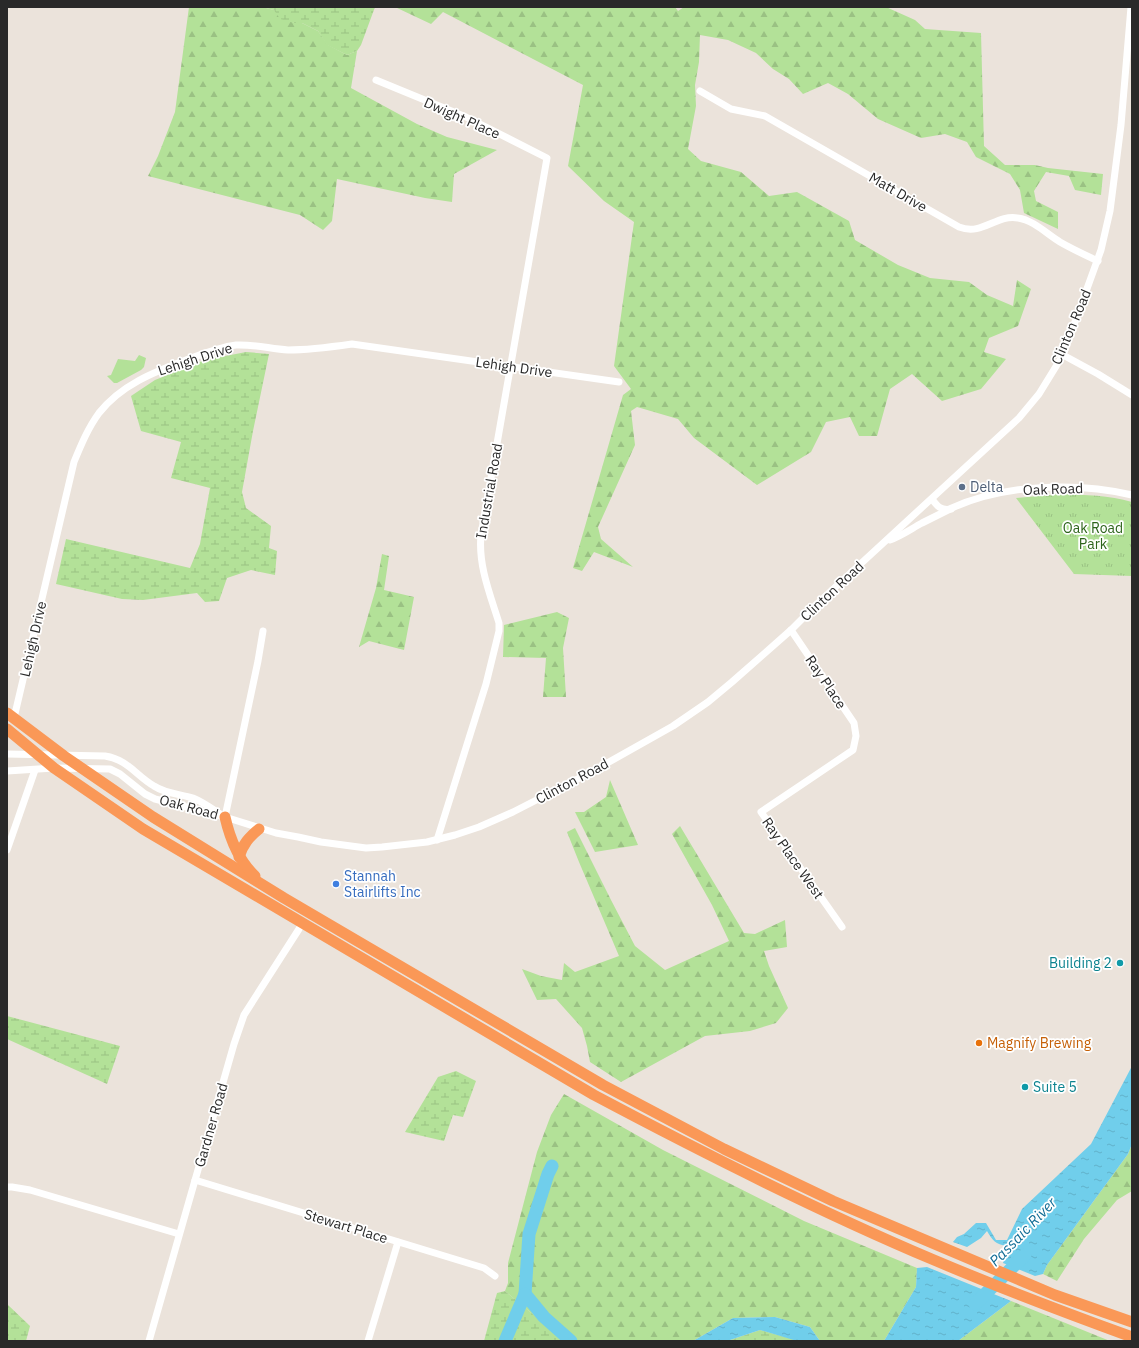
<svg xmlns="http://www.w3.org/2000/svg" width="1139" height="1348" viewBox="0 0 1139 1348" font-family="'IBM Plex Sans',sans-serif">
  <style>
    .grass { fill: #b3e198 }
    .forest { fill: url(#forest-firs) }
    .wetland { fill: url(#wetland-marsh) }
    .park { fill: url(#park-tufts) }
    .water { fill: url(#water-ripples) }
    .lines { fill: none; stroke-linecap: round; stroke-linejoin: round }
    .river { stroke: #70ceeb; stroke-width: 13 }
    .minor { stroke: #fff; stroke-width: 7 }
    .highway { stroke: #fa9857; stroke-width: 11 }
    .service-dot { fill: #5c6f8a; stroke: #fff; stroke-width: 1.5 }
    .shop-dot { fill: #3f7fe0; stroke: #fff; stroke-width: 1.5 }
    .culture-dot { fill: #0f9aa8; stroke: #fff; stroke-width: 1.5 }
    .food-dot { fill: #e8710a; stroke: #fff; stroke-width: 1.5 }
    .labels { text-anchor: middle; stroke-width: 3.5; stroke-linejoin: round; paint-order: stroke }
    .street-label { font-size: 14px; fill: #292929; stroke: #fff }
    .service-label { font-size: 14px; fill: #4e5e75; stroke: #fff; text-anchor: start }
    .park-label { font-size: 14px; fill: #2d641b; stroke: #fff }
    .shop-label { font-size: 14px; fill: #366cbe; stroke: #fff; text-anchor: start }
    .culture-label { font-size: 14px; fill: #0d838f; stroke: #fff; text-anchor: end }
    .food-label { font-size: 14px; fill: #c56008; stroke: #fff; text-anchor: start }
    .water-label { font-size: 15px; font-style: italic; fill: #106c95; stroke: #fff }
  </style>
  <defs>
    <pattern id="forest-firs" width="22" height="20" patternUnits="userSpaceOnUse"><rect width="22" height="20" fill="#b3e198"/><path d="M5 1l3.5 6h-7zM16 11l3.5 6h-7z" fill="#9ac183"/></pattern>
    <pattern id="wetland-marsh" width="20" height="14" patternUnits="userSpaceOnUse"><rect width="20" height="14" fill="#b3e198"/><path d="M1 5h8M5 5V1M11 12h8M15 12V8" fill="none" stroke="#9ac183"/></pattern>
    <pattern id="park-tufts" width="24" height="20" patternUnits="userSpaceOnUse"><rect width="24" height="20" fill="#b3e198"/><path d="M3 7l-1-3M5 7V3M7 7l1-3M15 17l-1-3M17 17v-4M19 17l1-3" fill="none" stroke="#9ac183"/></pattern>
    <pattern id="water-ripples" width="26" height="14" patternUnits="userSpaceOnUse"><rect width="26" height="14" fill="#70ceeb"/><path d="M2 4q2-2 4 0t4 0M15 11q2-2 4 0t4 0" fill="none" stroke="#61b1ca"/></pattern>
  </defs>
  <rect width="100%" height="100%" fill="#ebe3db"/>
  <polygon class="grass" points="139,355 146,358 144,367 141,370 117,383 114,383 107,376 111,375 118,359 135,361"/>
  <g class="forest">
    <polygon points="189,7 262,7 274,10 294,23 302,23 318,31 328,45 347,55 357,51 351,88 417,124 447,137 497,150 454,174 452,202 425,198 337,179 332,221 323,230 300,215 148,176 158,156 175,112"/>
    <polygon points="395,7 675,7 678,11 684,7 886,7 915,20 925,29 981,33 984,146 1005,165 1035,165 1048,168 1103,174 1101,195 1075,190 1069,176 1046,172 1034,191 1036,201 1058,212 1058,229 1024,213 1020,190 1010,174 976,157 967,142 945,134 921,138 878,119 848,94 828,83 803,94 789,79 773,69 756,53 728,40 700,35 699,62 695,85 696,106 688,149 701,161 741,172 769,196 797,192 849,221 855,240 898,265 930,278 969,282 987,295 1013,306 1017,280 1031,289 1018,326 989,338 984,352 1006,359 981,389 942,401 912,374 890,389 877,436 859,436 850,417 826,422 811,452 757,485 694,438 678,419 637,407 631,411 635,445 598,527 601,539 633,567 594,552 582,571 573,568 623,395 631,389 614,366 634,222 604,201 568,166 583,85 443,12 431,24"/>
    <polygon points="382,554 389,556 384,590 414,597 404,650 369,641 359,647 376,588"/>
    <polygon points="557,612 569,618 563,648 566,697 543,697 546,658 503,657 504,625"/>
    <polygon points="610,780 638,845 595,852 575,812 584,812 606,797"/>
    <polygon points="680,826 744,933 755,934 785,920 787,947 764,951 769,966 788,1008 776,1023 750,1031 705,1036 621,1082 590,1062 587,1046 582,1028 556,999 537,1000 522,969 541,976 562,980 564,963 575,972 619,956 579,862 567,832 575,828 611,900 635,946 665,970 729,941 712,905 672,834"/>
    <polygon points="564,1094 663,1150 804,1221 917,1268 916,1287 884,1341 820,1341 810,1327 775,1317 733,1318 693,1341 565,1341 505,1291 508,1283 508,1263 537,1152 551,1115"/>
    <polygon points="1132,1144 1132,1191 1117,1200 1084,1239 1057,1281 1043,1274 1047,1265 1128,1154"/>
    <polygon points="1011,1301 1110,1341 958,1341"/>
  </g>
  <g class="wetland">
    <polygon points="262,7 375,7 361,45 357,51 347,55 327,45 318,31 302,23 294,23 280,19 274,10"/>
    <polygon points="246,352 269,354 253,431 242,492 246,508 271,526 269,548 277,551 275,575 251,570 227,578 219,601 205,602 197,593 143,600 122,599 56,584 66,539 190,568 200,544 210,488 171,478 181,442 141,431 131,396 155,380 205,360"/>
    <polygon points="7,1016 120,1046 107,1084 7,1039"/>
    <polygon points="456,1071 476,1081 463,1117 453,1115 444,1141 405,1132 438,1077"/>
    <polygon points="505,1291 565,1341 484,1341 497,1293"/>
    <polygon points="7,1304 30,1326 26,1341 7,1341"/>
    <polygon points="760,1330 796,1340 797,1341 727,1341"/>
  </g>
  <path class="park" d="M1062 494C1085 495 1109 495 1132 502V576L1074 574 1016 498Z"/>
  <g class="water">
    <path d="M1132 1066V1144L1128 1154 1047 1265 1043 1274 1035 1276 1003 1263 1007 1246C995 1244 993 1241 987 1231L981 1238 967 1247 953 1242 957 1237 964 1234 976 1223H986L996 1240H1007L1022 1209 1091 1144Z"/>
    <polygon points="927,1267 1011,1301 958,1341 884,1341 916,1287 917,1268"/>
    <polygon points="775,1317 810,1327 820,1341 797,1341 760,1330 727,1341 693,1341 733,1318"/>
  </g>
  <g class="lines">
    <g class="river">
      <polyline points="525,1294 529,1234 548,1174 552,1166"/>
      <polyline points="975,1304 1025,1255"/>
      <polyline points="505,1341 525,1294 544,1317 571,1341"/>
    </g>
    <g class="minor">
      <path d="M376 80 466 117 547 158 481 535C478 565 490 594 499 623V631L486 684 437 840"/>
      <path d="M700 91 731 109 765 116 959 227C983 236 996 214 1018 218 1033 220 1047 234 1060 242 1072 249 1085 255 1098 261"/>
      <polyline points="1063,355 1098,374 1132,395"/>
      <path d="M932 499C937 506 941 511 951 509"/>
      <path d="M890 540C901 536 911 529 922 523 932 518 942 513 952 508 1004 484 1077 482 1132 495"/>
      <polyline points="791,630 854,723 856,736 853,750 761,812 842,927"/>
      <path d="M14 718 74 462C81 445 88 428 99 413 121 385 154 372 186 360 202 354 220 347 236 345 254 344 271 349 288 350 309 350 331 347 352 344L619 382"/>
      <path d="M7 754 105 756C129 760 135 775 154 786 166 794 180 794 193 798 203 802 211 808 220 814"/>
      <polyline points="7,771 54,768 110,769 120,774 145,794 155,799 225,817 276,833 298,837 321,842 366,848 382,847 427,842 455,835 479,827 513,812 593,771 673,726 708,702 732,682 791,630 817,604 1019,418 1039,394 1063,355 1101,250 1110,211 1121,125 1131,7"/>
      <polyline points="225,817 258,661 263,631"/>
      <polyline points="7,850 35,770"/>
      <polyline points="195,1180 484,1268 495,1276"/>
      <polyline points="7,1187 12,1187 30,1190 179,1234"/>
      <polyline points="149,1341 234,1044 244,1015 299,929 302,923"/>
      <polyline points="368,1341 398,1242"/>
    </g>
    <g class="highway">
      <polyline points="7,713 64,756 153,817 284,898 603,1085 724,1149 833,1201 1055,1295 1132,1322"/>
      <path d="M7 729 54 768 143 829 594 1095C705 1154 818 1211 934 1260 1000 1288 1066 1313 1132 1337"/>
      <path d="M225 817C230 839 238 860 255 876"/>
      <path d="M239 857C243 844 249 837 259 829"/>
    </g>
  </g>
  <circle class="service-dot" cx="962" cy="487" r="4"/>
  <circle class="shop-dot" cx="336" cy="884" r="4"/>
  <g class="culture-dot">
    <circle cx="1120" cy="963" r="4"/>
    <circle cx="1025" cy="1087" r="4"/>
  </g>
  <circle class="food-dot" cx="979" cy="1043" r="4"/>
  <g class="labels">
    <g class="street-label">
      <text transform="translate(462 118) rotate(24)" y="5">Dwight Place</text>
      <text transform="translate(898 192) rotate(30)" y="5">Matt Drive</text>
      <text transform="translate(1071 327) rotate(-67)" y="5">Clinton Road</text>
      <text transform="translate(195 359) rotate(-18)" y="5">Lehigh Drive</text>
      <text transform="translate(514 367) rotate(8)" y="5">Lehigh Drive</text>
      <text transform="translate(1053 489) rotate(-2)" y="5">Oak Road</text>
      <text transform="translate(489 491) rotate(-80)" y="5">Industrial Road</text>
      <text transform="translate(832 591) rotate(-43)" y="5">Clinton Road</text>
      <text transform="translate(33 639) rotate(-77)" y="5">Lehigh Drive</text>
      <text transform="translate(826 682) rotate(56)" y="5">Ray Place</text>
      <text transform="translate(572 781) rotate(-28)" y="5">Clinton Road</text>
      <text transform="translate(189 807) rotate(15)" y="5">Oak Road</text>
      <text transform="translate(793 858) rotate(55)" y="5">Ray Place West</text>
      <text transform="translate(211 1125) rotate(-74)" y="5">Gardner Road</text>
      <text transform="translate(346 1226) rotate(17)" y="5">Stewart Place</text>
    </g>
    <g class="service-label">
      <text x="970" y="492">Delta</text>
    </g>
    <g class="park-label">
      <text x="1093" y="533">Oak Road<tspan x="1093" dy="16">Park</tspan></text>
    </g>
    <g class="shop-label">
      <text x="344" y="881">Stannah<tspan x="344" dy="16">Stairlifts Inc</tspan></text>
    </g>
    <g class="culture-label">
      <text x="1112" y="968">Building 2</text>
      <text x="1033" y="1092" text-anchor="start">Suite 5</text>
    </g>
    <g class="food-label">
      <text x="987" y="1048">Magnify Brewing</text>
    </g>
    <g class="water-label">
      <text transform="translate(1023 1232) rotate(-46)" y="5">Passaic River</text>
    </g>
  </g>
  <rect width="1139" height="1348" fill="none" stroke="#292929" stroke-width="16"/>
</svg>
